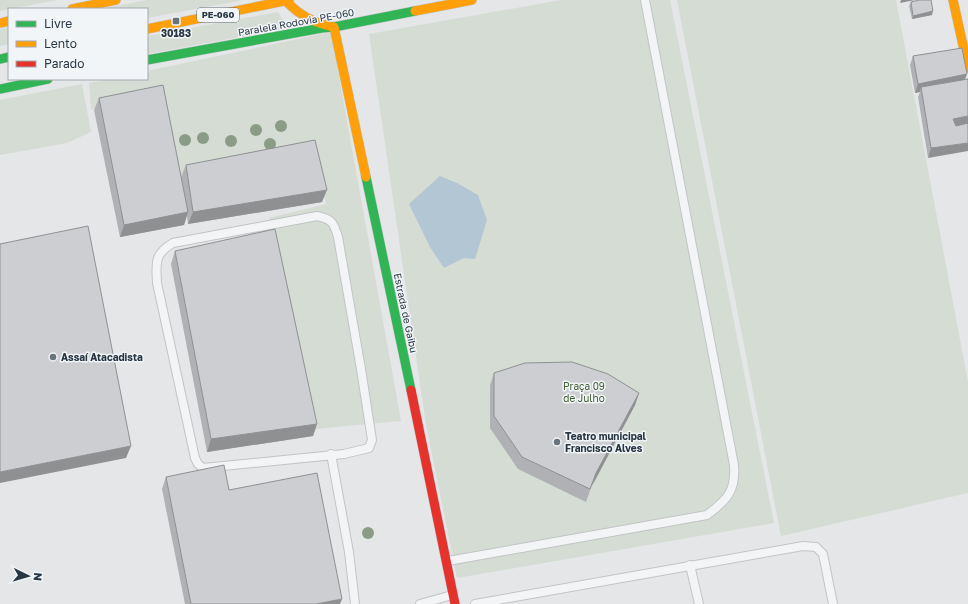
<svg xmlns="http://www.w3.org/2000/svg" width="968" height="604" viewBox="0 0 968 604" font-family="'Golos Text',sans-serif">
  <style>
    .green { fill: #d5dcd4 }
    .water { fill: #b2c6d4 }
    .lines { fill: none; stroke-linecap: round; stroke-linejoin: round }
    .lane-casing { stroke: #c2c4c6; stroke-width: 10 }
    .fast-casing { stroke: #c2c4c6; stroke-width: 10 }
    .slow-casing { stroke: #c2c4c6; stroke-width: 10 }
    .jam-casing { stroke: #c2c4c6; stroke-width: 10 }
    .lane { stroke: #f3f4f5; stroke-width: 8 }
    .fast { stroke: #30b455; stroke-width: 9 }
    .slow { stroke: #ff9f0a; stroke-width: 9 }
    .jam { stroke: #e5322d; stroke-width: 9 }
    .tree { fill: #8b9c86 }
    .wall { fill: #afb1b4 }
    .shaded-wall { fill: #8f9092 }
    .building { fill: #ccced1; stroke: #8f9092 }
    .poi-dot { fill: #6a747d; stroke: #f1f5f8; stroke-width: 1.5 }
    .labels { text-anchor: middle; stroke-width: 3; stroke-linejoin: round; paint-order: stroke }
    .shield { fill: #f1f5f8; stroke: #656f79; stroke-width: 1 }
    .shield-label { font-size: 9px; font-weight: bold; fill: #293643 }
    .street-label { font-size: 10px; fill: #293643; stroke: #f1f5f8 }
    .poi-label { font-size: 10px; font-weight: bold; fill: #293643; stroke: #f1f5f8; text-anchor: start }
    .park-label { font-size: 10px; fill: #435f36; stroke: #f1f5f8 }
  </style>
  <rect width="100%" height="100%" fill="#e4e6e8"/>
  <g class="green">
    <polygon points="0,0 57,0 0,11"/>
    <polygon points="147,0 243,0 147,18 147,9 100,9"/>
    <polygon points="561,0 670,0 774,523 457,578 426,425 369,34"/>
    <polygon points="677,0 896,0 968,382 968,493 781,536"/>
    <polygon points="278,12 288,28 147,54 147,36"/>
    <polygon points="9,27 9,44 0,46 0,29"/>
    <polygon points="331,32 401,421 315,429 269,218 326,204 314,149 178,176 163,95 91,109 89,83 110,79 147,79 147,71"/>
    <polygon points="82,84 91,132 67,143 0,155 0,100"/>
  </g>
  <polygon class="water" points="440,176 457,183 478,195 487,220 475,259 464,258 444,268 430,247 409,204"/>
  <g class="lines">
    <defs>
      <g id="lane">
        <path d="M317 216C332 219 334 223 338 237L361 369 372 440 369 448 344 454 203 468 198 464 195 458 157 283C156 263 154 254 173 243Z"/>
        <polyline points="331,454 349,552 355,604"/>
        <path d="M448 561 707 515C727 500 736 491 734 465L645 0"/>
        <polyline points="690,565 699,604"/>
        <polyline points="420,604 452,595"/>
        <polyline points="475,604 803,546 816,547 823,554 833,604"/>
      </g>
      <g id="fast">
        <polyline points="0,59 9,57"/>
        <polyline points="147,60 322,28 334,27 415,11"/>
        <polyline points="0,89 48,79"/>
        <polyline points="366,177 411,390"/>
      </g>
      <g id="slow">
        <path d="M285 0C299 15 313 23 334 27L366 177"/>
        <polyline points="953,0 968,68"/>
        <polyline points="72,9 116,0"/>
        <polyline points="415,11 472,0"/>
        <polyline points="0,23 9,21"/>
        <polyline points="147,29 289,0"/>
      </g>
      <polyline id="jam" points="411,390 455,604"/>
    </defs>
    <use href="#lane" class="lane-casing"/>
    <use href="#fast" class="fast-casing"/>
    <use href="#slow" class="slow-casing"/>
    <use href="#jam" class="jam-casing"/>
    <use href="#lane" class="lane"/>
    <use href="#fast" class="fast"/>
    <use href="#slow" class="slow"/>
    <use href="#jam" class="jam"/>
  </g>
  <g class="tree">
    <circle cx="281" cy="126" r="6"/>
    <circle cx="256" cy="130" r="6"/>
    <circle cx="203" cy="138" r="6"/>
    <circle cx="185" cy="140" r="6"/>
    <circle cx="231" cy="141" r="6"/>
    <circle cx="270" cy="144" r="6"/>
    <circle cx="368" cy="533" r="6"/>
  </g>
  <g class="wall">
    <polygon points="911,2 932,15 912,19 909,6"/>
    <polygon points="913,56 967,74 928,158 918,97 920,92 915,93 910,65"/>
    <polygon points="99,98 181,177 186,165 322,202 188,224 187,216 184,225 120,237 94,110"/>
    <polygon points="175,251 317,424 313,436 207,452 171,264"/>
    <polygon points="494,373 639,393 635,405 592,485 586,502 518,469 490,428 490,385"/>
    <polygon points="166,477 229,490 340,604 185,604 162,489"/>
  </g>
  <g class="shaded-wall">
    <polygon points="901,0 915,0 900,3"/>
    <polygon points="933,11 932,15 912,19 913,16"/>
    <polygon points="967,74 963,84 921,87 920,92 915,93 918,84"/>
    <polygon points="968,116 968,125 950,129 953,119"/>
    <polygon points="968,143 968,151 928,158 931,148"/>
    <polygon points="327,190 322,202 188,224 193,212"/>
    <polygon points="188,212 184,225 120,237 124,225"/>
    <polygon points="639,393 635,405 592,486 596,473"/>
    <polygon points="317,424 313,436 207,452 211,439"/>
    <polygon points="131,446 126,458 0,483 0,472"/>
    <polygon points="342,599 340,604 316,604"/>
  </g>
  <g class="building">
    <polygon points="919,0 931,0 933,11 913,16 911,2"/>
    <polygon points="962,48 967,74 918,84 913,56"/>
    <polygon points="968,79 968,116 953,119 956,126 968,123 968,143 931,148 921,87"/>
    <polygon points="163,85 188,212 124,225 99,98"/>
    <polygon points="315,140 327,190 193,212 186,165"/>
    <polygon points="88,226 131,446 0,472 0,244"/>
    <polygon points="275,229 317,424 211,439 175,251"/>
    <polygon points="572,362 608,374 639,393 596,473 590,489 522,457 494,416 494,373 525,363"/>
    <polygon points="224,465 229,490 317,473 342,599 316,604 191,604 166,477"/>
  </g>
  <g class="poi-dot">
    <rect x="172" y="17" width="8" height="8" rx="2"/>
    <circle cx="53" cy="357" r="4"/>
    <circle cx="557" cy="442" r="4"/>
  </g>
  <g class="labels">
    <rect class="shield" x="197" y="8" width="42" height="14" rx="3"/>
    <g class="shield-label">
      <text x="218" y="18">PE-060</text>
    </g>
    <g class="street-label">
      <text transform="translate(296 22) rotate(-10)" y="4">Paralela Rodovia PE-060</text>
      <text transform="translate(406 313) rotate(78)" y="4">Estrada de Gaibu</text>
    </g>
    <g class="poi-label">
      <text x="176" y="37" text-anchor="middle">30183</text>
      <text x="61" y="361">Assaí Atacadista</text>
      <text x="565" y="440">Teatro municipal<tspan x="565" dy="12">Francisco Alves</tspan></text>
    </g>
    <g class="park-label">
      <text x="584" y="390">Praça 09<tspan x="584" dy="12">de Julho</tspan></text>
    </g>
  </g>
  <rect x="8" y="8" width="140" height="72" fill="#f1f5f8" stroke="#a1a9b0"/>
  <rect x="16" y="21" width="20" height="6" fill="#30b455" stroke="#a1a9b0"/>
  <text x="44" y="28" font-size="12" fill="#293643">Livre</text>
  <rect x="16" y="41" width="20" height="6" fill="#ff9f0a" stroke="#a1a9b0"/>
  <text x="44" y="48" font-size="12" fill="#293643">Lento</text>
  <rect x="16" y="61" width="20" height="6" fill="#e5322d" stroke="#a1a9b0"/>
  <text x="44" y="68" font-size="12" fill="#293643">Parado</text>
  <g transform="translate(28 576) rotate(95)" stroke="#f1f5f8" stroke-width="3" paint-order="stroke">
  <path d="M0-3L7 15L0 10L-7 15Z" fill="#293643"/>
  <text y="-6" font-size="11" font-weight="bold" text-anchor="middle" fill="#293643">N</text>
  </g>
</svg>
